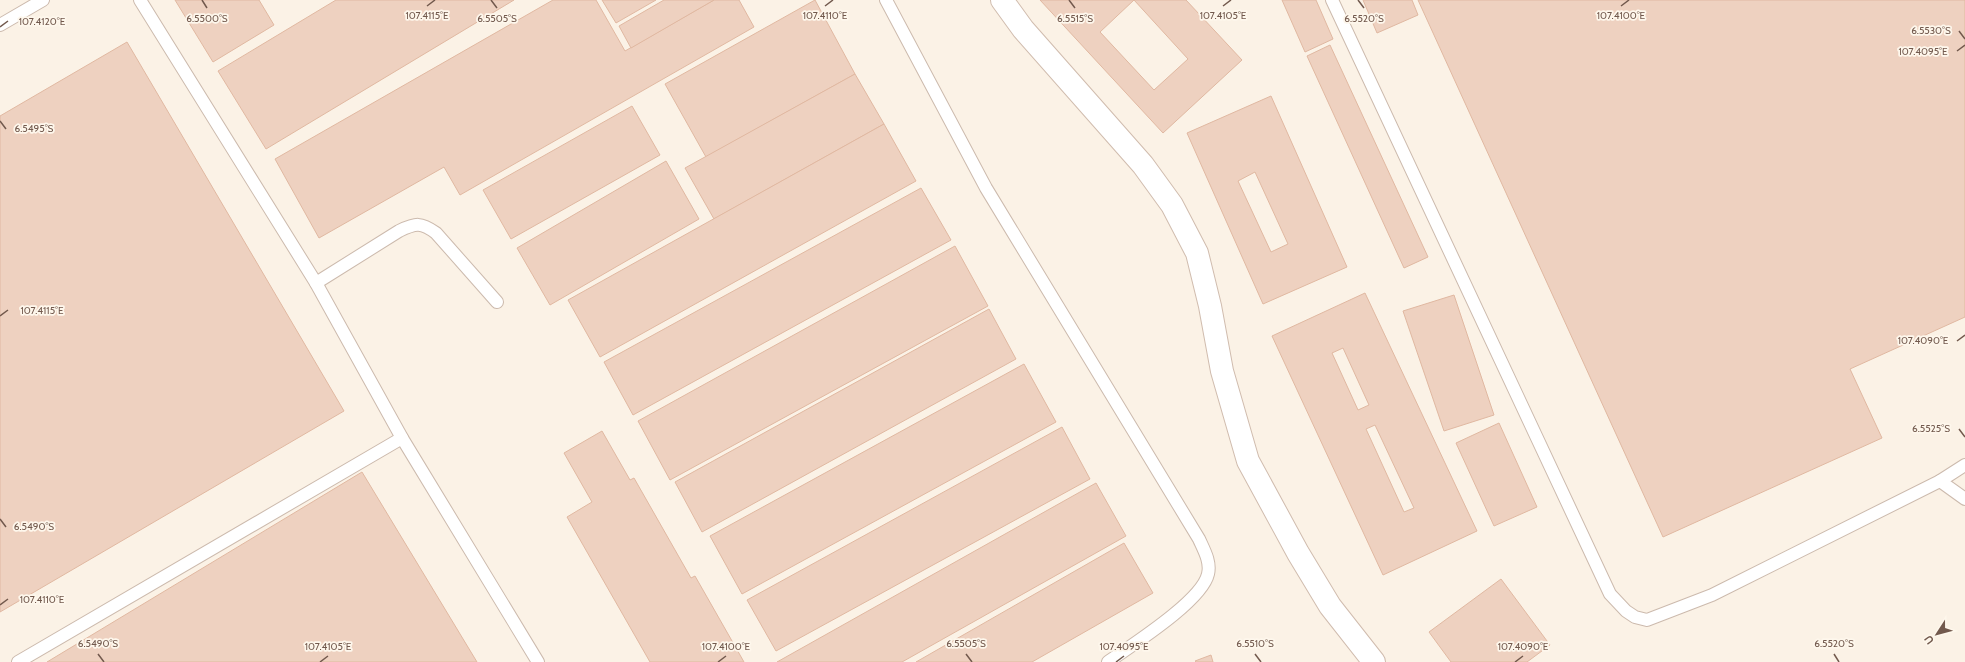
<svg xmlns="http://www.w3.org/2000/svg" width="1965" height="662" viewBox="0 0 1965 662" font-family="Cabin,sans-serif">
  <style>
    .building { fill: #eed1c0; stroke: #e0b8a1; fill-rule: evenodd }
    .lines { fill: none; stroke-linecap: round; stroke-linejoin: round }
    .lane-casing { stroke: #ccbaad; stroke-width: 14 }
    .secondary-casing { stroke: #d0bcae; stroke-width: 24 }
    .lane { stroke: #fff; stroke-width: 12 }
    .secondary { stroke: #fff; stroke-width: 22 }
    .ticks { fill: none; stroke: #72594d; stroke-width: 1.5 }
    .ticks-label { font-size: 10px; text-anchor: middle; fill: #72594d; stroke: #fef7ec; stroke-width: 3.5; stroke-linejoin: round; paint-order: stroke }
  </style>
  <rect width="100%" height="100%" fill="#fbf2e6"/>
  <g class="building">
    <polygon points="175,0 259,0 274,25 213,62"/>
    <polygon points="336,0 514,0 266,149 218,71"/>
    <polygon points="553,0 596,0 625,51 714,0 739,0 754,27 460,195 444,167 319,238 275,159"/>
    <polygon points="602,0 656,0 616,23"/>
    <polygon points="664,0 714,0 631,48 619,26"/>
    <polygon points="815,0 855,74 706,157 665,84"/>
    <path d="M1040 0H1186L1242 60 1163 133ZM1134 0 1188 59 1154 90 1100 32Z"/>
    <polygon points="1282,0 1316,0 1333,39 1305,52"/>
    <polygon points="1363,0 1412,0 1418,15 1377,33"/>
    <polygon points="1418,0 1965,0 1965,317 1850,369 1882,438 1663,537"/>
    <polygon points="127,42 344,411 0,612 0,116"/>
    <polygon points="1330,45 1428,257 1404,268 1307,56"/>
    <polygon points="855,74 884,124 714,219 685,168"/>
    <path d="M1271 96 1347 267 1263 304 1187 133ZM1255 172 1288 244 1271 252 1238 181Z"/>
    <polygon points="632,106 660,155 511,239 483,190"/>
    <polygon points="884,124 916,181 600,357 568,300"/>
    <polygon points="666,161 699,219 550,305 517,248"/>
    <polygon points="921,188 951,240 633,415 604,362"/>
    <polygon points="955,246 988,306 670,480 638,421"/>
    <path d="M1365 293 1477 531 1383 575 1272 336ZM1343 348 1369 405 1358 410 1332 353ZM1375 425 1414 508 1404 512 1366 429Z"/>
    <polygon points="1454,295 1494,415 1444,431 1403,311"/>
    <polygon points="989,309 1016,359 702,532 675,482"/>
    <polygon points="1024,364 1056,422 742,594 710,536"/>
    <polygon points="1499,423 1537,507 1494,526 1456,443"/>
    <polygon points="1062,427 1090,479 776,651 747,600"/>
    <polygon points="602,431 630,480 634,478 691,578 695,576 744,662 650,662 567,517 592,502 564,453"/>
    <polygon points="362,472 477,662 47,662"/>
    <polygon points="1096,483 1126,536 902,662 777,662"/>
    <polygon points="1124,543 1153,593 1032,662 916,662"/>
    <polygon points="1501,579 1550,645 1527,662 1451,662 1429,632"/>
    <polygon points="1211,655 1213,662 1196,662 1195,661"/>
  </g>
  <g class="lines">
    <defs>
      <g id="lane">
        <polyline points="140,0 316,283 402,438 538,662"/>
        <path d="M886 0 986 188 1199 539C1204 550 1211 562 1208 574 1202 601 1132 645 1108 662"/>
        <polyline points="1332,0 1610,594 1626,611 1635,617 1647,620 1712,595 1940,481"/>
        <polyline points="0,25 43,0"/>
        <path d="M316 283 399 231C416 223 421 222 436 233L497 302"/>
        <polyline points="1965,465 1940,481 1965,499"/>
        <polyline points="18,662 402,438"/>
      </g>
      <polyline id="secondary" points="1002,0 1023,29 1143,165 1172,205 1197,253 1210,306 1222,371 1248,461 1298,553 1330,606 1374,662"/>
    </defs>
    <use href="#lane" class="lane-casing"/>
    <use href="#secondary" class="secondary-casing"/>
    <use href="#lane" class="lane"/>
    <use href="#secondary" class="secondary"/>
  </g>
  <path class="ticks" d="M202 0 207 8M491 0 497 8M1069 0 1075 8M1358 0 1364 8M427 6 435 0M825 6 833 0M1223 6 1231 0M1621 6 1629 0M0 27 8 21M1959 31 1965 39M1957 51 1965 45M0 121 6 129M0 316 8 310M1957 341 1965 335M1959 429 1965 437M0 519 6 527M0 605 8 599M98 654 104 662M966 654 972 662M1255 654 1261 662M1834 654 1839 662M320 662 328 656M718 662 726 656M1116 662 1124 656M1515 662 1523 656"/>
  <g class="ticks-label">
    <text x="427" y="19">107.4115°E</text>
    <text x="825" y="19">107.4110°E</text>
    <text x="1223" y="19">107.4105°E</text>
    <text x="1621" y="19">107.4100°E</text>
    <text x="207" y="22">6.5500°S</text>
    <text x="497" y="22">6.5505°S</text>
    <text x="1075" y="22">6.5515°S</text>
    <text x="1364" y="22">6.5520°S</text>
    <text x="42" y="25">107.4120°E</text>
    <text x="1931" y="34">6.5530°S</text>
    <text x="1923" y="55">107.4095°E</text>
    <text x="34" y="132">6.5495°S</text>
    <text x="42" y="314">107.4115°E</text>
    <text x="1923" y="344">107.4090°E</text>
    <text x="1931" y="432">6.5525°S</text>
    <text x="34" y="530">6.5490°S</text>
    <text x="42" y="603">107.4110°E</text>
    <text x="98" y="647">6.5490°S</text>
    <text x="966" y="647">6.5505°S</text>
    <text x="1255" y="647">6.5510°S</text>
    <text x="1834" y="647">6.5520°S</text>
    <text x="328" y="650">107.4105°E</text>
    <text x="726" y="650">107.4100°E</text>
    <text x="1124" y="650">107.4095°E</text>
    <text x="1523" y="650">107.4090°E</text>
  </g>
  <g transform="translate(1937 634) rotate(234)" stroke="#fef7ec" stroke-width="3" paint-order="stroke">
  <path d="M0-3L7 15L0 10L-7 15Z" fill="#72594d"/>
  <text y="-6" font-size="11" font-weight="bold" text-anchor="middle" fill="#72594d">U</text>
  </g>
</svg>
